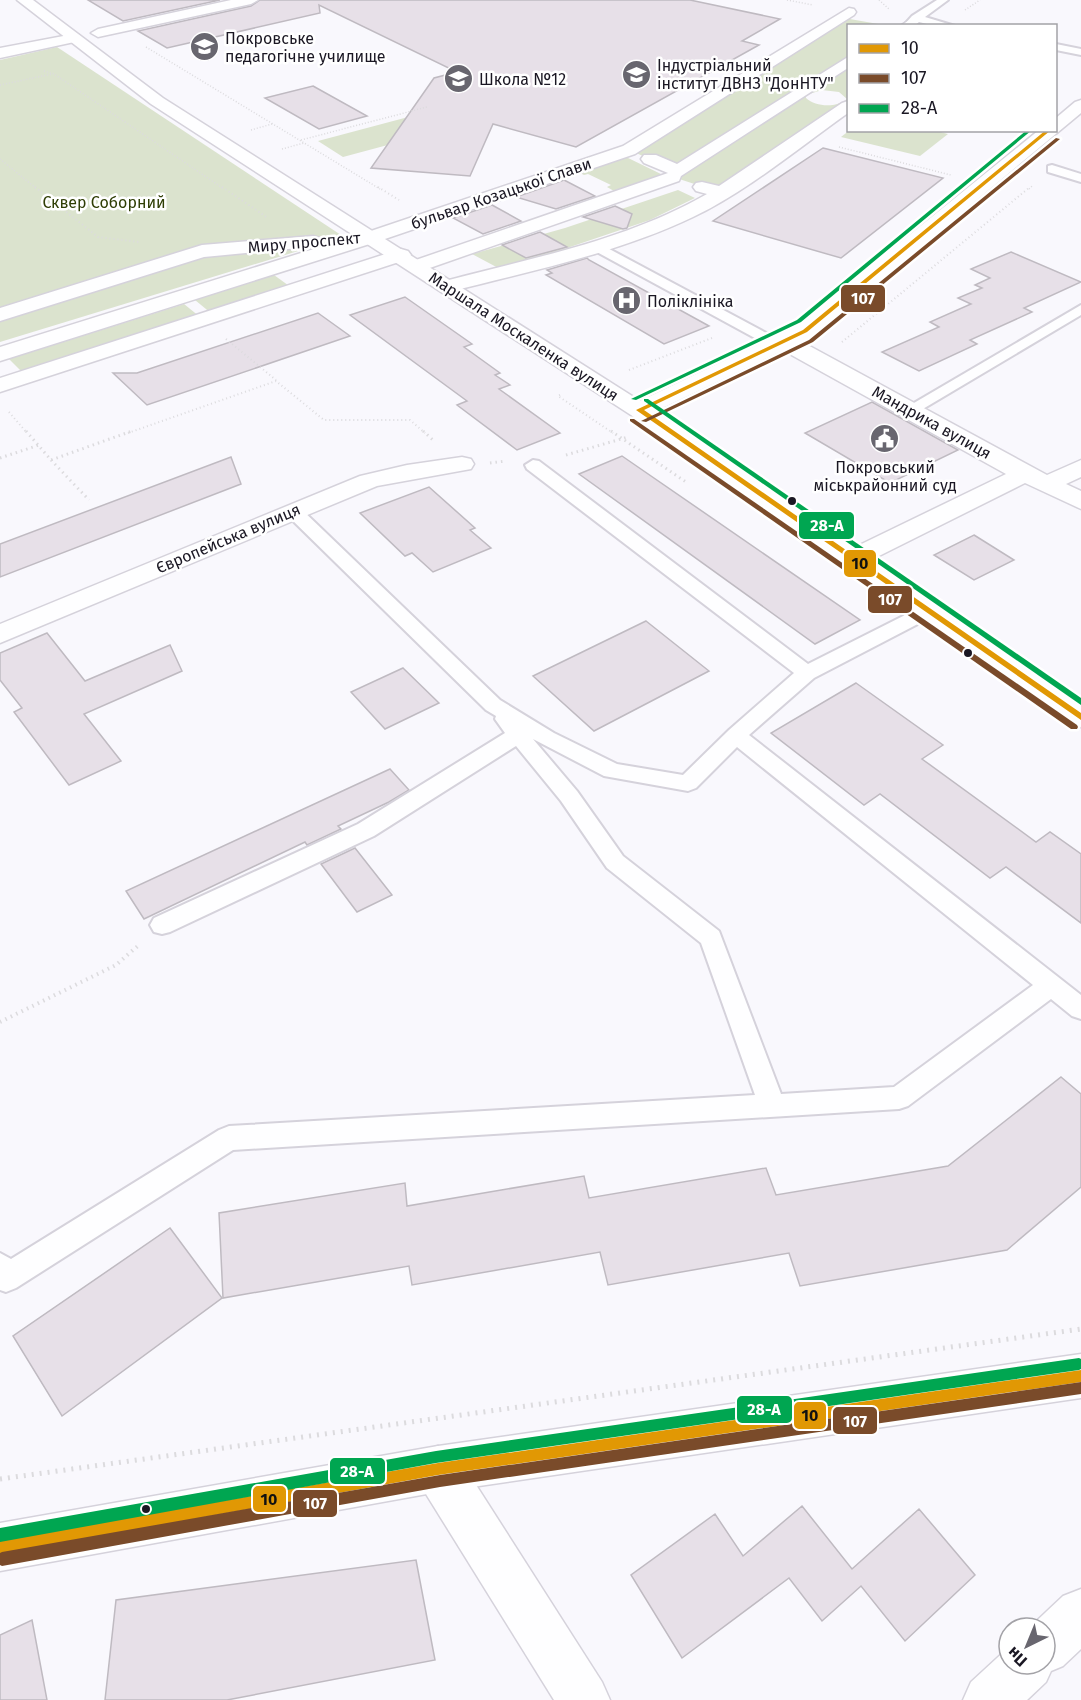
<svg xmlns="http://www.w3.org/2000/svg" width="1081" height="1700" viewBox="0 0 1081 1700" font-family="'Fira Sans',sans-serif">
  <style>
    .green { fill: #dbe3ce; fill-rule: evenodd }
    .building { fill: #e7e0e8; stroke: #bfbac1; stroke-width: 1.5 }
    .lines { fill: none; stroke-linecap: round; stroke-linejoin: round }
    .lane-casing { stroke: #d5d2db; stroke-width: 4 }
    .street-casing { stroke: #d5d2db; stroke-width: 3 }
    .secondary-casing { stroke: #d5d2db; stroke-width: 3 }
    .path-far4 { stroke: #dcdbde; stroke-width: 1.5; stroke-dasharray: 1 2; stroke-linecap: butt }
    .path-far3 { stroke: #dcdbde; stroke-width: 2; stroke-dasharray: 1 3; stroke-linecap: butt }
    .path-far2 { stroke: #dcdbde; stroke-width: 3; stroke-dasharray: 1.5 4; stroke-linecap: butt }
    .path-far1 { stroke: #dcdbde; stroke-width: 4; stroke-dasharray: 1.5 4.5; stroke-linecap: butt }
    .path { stroke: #dcdbde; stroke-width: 5; stroke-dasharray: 2 6; stroke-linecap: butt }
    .lane { fill: #fefeff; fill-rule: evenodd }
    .street { fill: #fefeff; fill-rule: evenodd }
    .secondary { fill: #fefeff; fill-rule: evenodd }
    .bus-1-casing { stroke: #fff; stroke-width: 5 }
    .bus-2-casing { stroke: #fff; stroke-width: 5 }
    .bus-3-casing { stroke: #fff; stroke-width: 5 }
    .bus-1 { fill: #e19804; fill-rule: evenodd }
    .bus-2 { fill: #7a4b2a; fill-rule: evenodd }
    .bus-3 { fill: #00a651; fill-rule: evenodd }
    .bus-dot { fill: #1a1723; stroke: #fff; stroke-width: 2 }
    .labels { text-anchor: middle; stroke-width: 5; stroke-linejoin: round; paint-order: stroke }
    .far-poi-label { font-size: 16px; fill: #1a1723; stroke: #fff; text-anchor: start }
    .far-street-label { font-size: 16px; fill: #1a1723; stroke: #fff }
    .far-park-label { font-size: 16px; fill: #2f3e05; stroke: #fff }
    .line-badge { stroke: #fff; stroke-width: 2 }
    .badge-label { font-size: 16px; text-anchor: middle; font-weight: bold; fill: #fff }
    .pale-badge-label { font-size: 16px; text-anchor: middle; font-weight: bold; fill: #111 }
  </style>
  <rect width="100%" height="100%" fill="#f9f8fd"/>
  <g class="green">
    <path d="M844 18 884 25 848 26V60L764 115 848 62V106L722 193 673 177 678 171 629 150ZM822 90 839 92 847 99C836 108 816 107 806 98V95Z"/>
    <polygon points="57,47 344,237 0,342 0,60"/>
    <polygon points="442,108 492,117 343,157 318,141"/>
    <polygon points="850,130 932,130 948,134 920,156 841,137"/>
    <polygon points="624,156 663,175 614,191 607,187 611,185 588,174 584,175 576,171"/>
    <polygon points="678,190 695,198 650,220 502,270 472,254 565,228"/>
    <polygon points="274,275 292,288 212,314 195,300"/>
    <polygon points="184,304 200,317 24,374 9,359"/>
  </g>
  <g class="building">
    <polygon points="88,0 220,0 123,21"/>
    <polygon points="260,0 690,0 780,19 742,41 759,45 576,147 493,124 470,176 371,168 434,78 457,72 319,5 320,13 167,48 138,31 251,6"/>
    <polygon points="313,86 367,116 319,129 265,98"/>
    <polygon points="823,148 943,178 841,258 713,221"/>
    <polygon points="564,180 595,196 556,209 516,197"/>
    <polygon points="492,205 521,221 483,234 453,218"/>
    <polygon points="615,206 632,214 627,228 623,229 583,217"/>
    <polygon points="540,232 567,247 526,258 502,245"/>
    <polygon points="1011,252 1081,282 1024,308 1032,312 970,340 977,344 919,371 882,352 939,327 930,322 971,304 958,298 982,288 975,285 990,278 971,269"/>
    <polygon points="587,258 589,260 709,326 664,344 546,275 552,273 547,270"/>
    <polygon points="405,297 472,344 464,347 500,373 495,375 510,385 499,389 560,433 517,450 457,405 467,401 350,315"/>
    <polygon points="318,313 350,336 147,405 113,373 137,373"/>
    <polygon points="872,402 958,450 890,483 805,433"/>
    <polygon points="622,456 860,620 815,644 579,474"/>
    <polygon points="231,457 241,484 0,577 0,544"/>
    <polygon points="429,487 475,528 470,530 491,548 433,572 412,553 405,556 360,513"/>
    <polygon points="974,535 1014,560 974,580 934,555"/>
    <polygon points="646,621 709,671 594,731 533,676"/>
    <polygon points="47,633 85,681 170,645 182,671 84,714 121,761 69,785 14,712 22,708 0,680 0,653"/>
    <polygon points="403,668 439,703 385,729 351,692"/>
    <polygon points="856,683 943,745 922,759 1036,842 1050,832 1081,854 1081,923 1006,867 990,878 880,794 864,805 771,733"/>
    <polygon points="390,769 409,790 389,802 338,826 341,829 307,845 305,842 144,919 126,891"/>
    <polygon points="355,848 392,895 357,912 321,864"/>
    <polygon points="1061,1077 1081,1094 1081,1187 1007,1250 800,1286 789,1253 608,1285 600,1252 412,1285 409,1266 223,1298 219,1213 405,1183 407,1206 584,1176 589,1198 766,1168 776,1195 948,1166"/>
    <polygon points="170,1228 222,1298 62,1416 13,1336"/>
    <polygon points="802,1506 852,1569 919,1509 975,1575 905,1641 861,1586 822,1621 789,1578 682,1658 631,1575 715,1514 743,1556"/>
    <polygon points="416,1560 435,1660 227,1700 105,1700 116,1600"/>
    <polygon points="32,1620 47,1700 0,1700 0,1635"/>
  </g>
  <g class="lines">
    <defs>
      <g id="lane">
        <polygon points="937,0 948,0 925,17 955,26 935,26 919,22 914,26 903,26 912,16"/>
        <polygon points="1056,44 1081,49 1081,55 1056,50"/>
        <polygon points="1052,165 1081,174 1081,182 1048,172 1048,166"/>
        <polygon points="600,244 783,342 785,345 783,348 773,348 595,251 593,248 595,245"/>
        <polygon points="1081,305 1081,315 916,413 910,415 902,410"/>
        <path d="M533 460 539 461 808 664 923 606H937L939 610 937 614 814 678 749 735 1081 995V1019L1072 1016 1051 999 908 1106 899 1109 233 1150 16 1288 6 1292 0 1290V1253L11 1259 219 1130 229 1126 755 1095 701 943 607 868 561 801 516 746 374 836 170 932 162 934 154 932 150 925 154 918 358 824 505 733 495 719 496 716 486 710 287 515 284 511 287 507H299L500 700 554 733 617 764 683 775 729 730 794 673 527 469 525 465ZM533 739 604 776 688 791 696 788 737 747 1033 985 894 1087 781 1094 719 931 623 856 577 791Z"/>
      </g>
      <g id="street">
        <polygon points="231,0 258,0 251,4 98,37 91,33 98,29"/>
        <polygon points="849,8 854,9 856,12 854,15 635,154 379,241 0,361 0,347 365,233 623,146"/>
        <polygon points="908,21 915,25 900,26"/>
        <polygon points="74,34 79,35 81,38 79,41 0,58 0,48"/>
        <polygon points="848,57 848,68 681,176 679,181 424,270 410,270 407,266 410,262 668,173 644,163 641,159 644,155 656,155 677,164"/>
        <path d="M848 101V113C800 147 746 192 693 217 618 253 528 272 448 292L441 290 438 286 441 282C531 258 625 241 707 194L696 191 693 187 696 183 702 182 719 186 842 103Z"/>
        <polygon points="313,236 320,238 323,242 320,246 204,257 0,321 0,308 202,245"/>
        <polygon points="401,249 408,251 411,255 408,259 0,392 0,378"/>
        <polygon points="785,336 793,337 1047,475 1081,460 1081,477 1066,484 1081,491 1081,509 1025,483 863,564 854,566 845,564 841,558 845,552 1006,474 777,347 774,342 777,337"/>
        <polygon points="462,457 471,459 474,464 471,469 377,486 0,643 0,624 360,476 407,465"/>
        <polygon points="438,1446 455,1452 602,1682 610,1700 554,1700 421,1486 415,1469 421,1452"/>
        <polygon points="1081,1589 1081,1649 1063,1666 1051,1671 1046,1682 1027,1700 963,1700 971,1682 1009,1647 1009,1664 1045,1664 1045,1628 1029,1628 1063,1596"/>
      </g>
      <g id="secondary">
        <polygon points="17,0 33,0 163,98 640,401 797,326 1039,130 1056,130 1056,118 1075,102 1081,100 1081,113 813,336 656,411 1081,703 1081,727 1070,724 631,415 151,104"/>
        <polygon points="1081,1354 1081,1398 438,1492 0,1571 0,1523 438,1446"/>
      </g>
    </defs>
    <use href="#lane" class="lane-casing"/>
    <use href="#street" class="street-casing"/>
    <use href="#secondary" class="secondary-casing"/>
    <g class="path-far4">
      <polyline points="787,0 813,5"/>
      <polyline points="879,0 889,9"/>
      <polyline points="965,10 980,0"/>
      <polyline points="146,47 380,189"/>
      <polyline points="44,71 54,74 224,189"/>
      <polyline points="0,85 52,74"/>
      <polyline points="251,130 272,124"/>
      <polyline points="301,140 427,107"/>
      <polyline points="839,147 951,175"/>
      <polyline points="282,149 304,143"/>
      <polyline points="0,159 37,189"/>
      <polyline points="1029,189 1033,185"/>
    </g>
    <g class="path-far3">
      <polyline points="35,187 98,237 139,242"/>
      <polyline points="222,187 268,218"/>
      <polyline points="378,187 399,200"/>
      <polyline points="226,339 276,380"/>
      <polyline points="842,342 1030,187"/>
      <polyline points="629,370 712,338"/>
      <polyline points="560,395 558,396 613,433"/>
      <polyline points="9,412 27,433"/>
      <polyline points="128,433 276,381 324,420 410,420 425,433"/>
    </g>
    <g class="path-far2">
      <polyline points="26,431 51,460 132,431"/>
      <polyline points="423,431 434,441"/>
      <polyline points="611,431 686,482"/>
      <polyline points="566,455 628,437"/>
      <polyline points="0,458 39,445"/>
      <polyline points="51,460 89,500"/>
      <polyline points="490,463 506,461"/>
    </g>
    <polyline class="path-far1" points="0,1022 116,965 140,944"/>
    <polyline class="path" points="0,1479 1081,1329"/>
    <use href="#lane" class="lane"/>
    <use href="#street" class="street"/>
    <use href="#secondary" class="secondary"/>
    <defs>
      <g id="bus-1">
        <polygon points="1046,130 1051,130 807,332 644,410 1081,713 1081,720 636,410 803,330"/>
        <polygon points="1081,1370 1081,1382 438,1475 0,1554 0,1540 438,1463"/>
      </g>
      <g id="bus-2">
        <polygon points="1056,138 1060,139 813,342 646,422 641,421 809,340"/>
        <polygon points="630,419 634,419 1077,725 1078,727 1077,729 1071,729 630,421"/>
        <polygon points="1081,1382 1081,1394 440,1487 2,1566 0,1565 0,1553 2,1552 440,1475"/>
      </g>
      <g id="bus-3">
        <polygon points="1027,130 1032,130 801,322 636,400 631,399 797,320"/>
        <polygon points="644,399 648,399 1081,698 1081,705 644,401"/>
        <polygon points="1079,1358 1081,1359 1081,1369 1079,1370 436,1463 0,1542 0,1528 436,1451"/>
      </g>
    </defs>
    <use href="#bus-1" class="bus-1-casing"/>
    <use href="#bus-2" class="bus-2-casing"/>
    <use href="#bus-3" class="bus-3-casing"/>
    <use href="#bus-1" class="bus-1"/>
    <use href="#bus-2" class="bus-2"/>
    <use href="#bus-3" class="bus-3"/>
  </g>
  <defs>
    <symbol id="university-disc" viewBox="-11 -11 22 22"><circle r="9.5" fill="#68666f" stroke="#fff"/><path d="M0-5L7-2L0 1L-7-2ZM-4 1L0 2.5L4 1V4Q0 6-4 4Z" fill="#fff"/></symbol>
    <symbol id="school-disc" viewBox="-11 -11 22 22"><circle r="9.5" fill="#68666f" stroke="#fff"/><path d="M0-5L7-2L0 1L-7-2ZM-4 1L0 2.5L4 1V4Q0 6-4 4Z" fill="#fff"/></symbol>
    <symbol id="hospital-disc" viewBox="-11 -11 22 22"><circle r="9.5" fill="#68666f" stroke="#fff"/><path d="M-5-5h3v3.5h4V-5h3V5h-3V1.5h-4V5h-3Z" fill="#fff"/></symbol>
    <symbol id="civic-disc" viewBox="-11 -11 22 22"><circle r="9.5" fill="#68666f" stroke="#fff"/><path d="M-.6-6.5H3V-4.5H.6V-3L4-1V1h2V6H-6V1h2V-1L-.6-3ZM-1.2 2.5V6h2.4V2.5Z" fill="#fff"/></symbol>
  </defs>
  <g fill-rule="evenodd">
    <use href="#university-disc" x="188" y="30" width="33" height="33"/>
    <use href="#university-disc" x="620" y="58" width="33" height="33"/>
    <use href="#school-disc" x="442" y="62" width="33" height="33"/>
    <use href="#hospital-disc" x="610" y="284" width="33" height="33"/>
    <use href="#civic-disc" x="868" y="422" width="33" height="33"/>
  </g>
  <g class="bus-dot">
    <circle cx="792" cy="501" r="5"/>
    <circle cx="968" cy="653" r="5"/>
    <circle cx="146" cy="1509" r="5"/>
  </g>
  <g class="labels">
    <g class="far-poi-label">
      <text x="225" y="44">Покровське<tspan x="225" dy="18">педагогічне училище</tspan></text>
      <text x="657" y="71">Індустріальний<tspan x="657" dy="18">інститут ДВНЗ "ДонНТУ"</tspan></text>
      <text x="479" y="85">Школа №12</text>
      <text x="647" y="307">Поліклініка</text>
      <text x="885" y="473" text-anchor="middle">Покровський<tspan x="885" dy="18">міськрайонний суд</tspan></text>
    </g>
    <g class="far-street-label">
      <text transform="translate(501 193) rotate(-19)" y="6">бульвар Козацької Слави</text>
      <text transform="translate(304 242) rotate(-5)" y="6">Миру проспект</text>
      <text transform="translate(524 336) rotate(33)" y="6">Маршала Москаленка вулиця</text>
      <text transform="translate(932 422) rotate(29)" y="6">Мандрика вулиця</text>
      <text transform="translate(228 538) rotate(-23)" y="6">Європейська вулиця</text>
    </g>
    <g class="far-park-label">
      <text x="104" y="208">Сквер Соборний</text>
    </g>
  </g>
  <g class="line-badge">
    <rect x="840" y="284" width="46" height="29" rx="6" fill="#7a4b2a"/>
    <rect x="798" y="511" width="57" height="29" rx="6" fill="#00a651"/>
    <rect x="843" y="549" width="34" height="29" rx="6" fill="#e19804"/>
    <rect x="867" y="585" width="46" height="29" rx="6" fill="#7a4b2a"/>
    <rect x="736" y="1395" width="57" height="29" rx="6" fill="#00a651"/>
    <rect x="793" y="1401" width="34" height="29" rx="6" fill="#e19804"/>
    <rect x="832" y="1406" width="46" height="29" rx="6" fill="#7a4b2a"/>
    <rect x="329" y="1457" width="57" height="28" rx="6" fill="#00a651"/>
    <rect x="252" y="1485" width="35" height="28" rx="6" fill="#e19804"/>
    <rect x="292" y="1489" width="46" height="29" rx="6" fill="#7a4b2a"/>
  </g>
  <g class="badge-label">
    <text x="863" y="304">107</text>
    <text x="827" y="531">28-А</text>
    <text x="890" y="605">107</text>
    <text x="764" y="1415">28-А</text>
    <text x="855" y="1427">107</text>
    <text x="357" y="1477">28-А</text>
    <text x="315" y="1509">107</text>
  </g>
  <g class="pale-badge-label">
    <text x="860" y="569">10</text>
    <text x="810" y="1421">10</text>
    <text x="269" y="1505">10</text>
  </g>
  <rect x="847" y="24" width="210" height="108" fill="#ffffff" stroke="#a3a2a7" stroke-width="1.5"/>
  <rect x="859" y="44" width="30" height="9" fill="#e19804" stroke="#a3a2a7" stroke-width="1.5"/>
  <text x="901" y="54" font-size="18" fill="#1a1723">10</text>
  <rect x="859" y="74" width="30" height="9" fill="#7a4b2a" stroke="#a3a2a7" stroke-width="1.5"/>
  <text x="901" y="84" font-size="18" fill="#1a1723">107</text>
  <rect x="859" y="104" width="30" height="9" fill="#00a651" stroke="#a3a2a7" stroke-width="1.5"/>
  <text x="901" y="114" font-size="18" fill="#1a1723">28-А</text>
  <g transform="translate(1027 1646) rotate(223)"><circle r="28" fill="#ffffff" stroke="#a3a2a7" stroke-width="1.5"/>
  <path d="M0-4.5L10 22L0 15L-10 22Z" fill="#68666f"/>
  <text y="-9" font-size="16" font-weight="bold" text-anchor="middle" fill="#1a1723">Пн</text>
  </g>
</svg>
